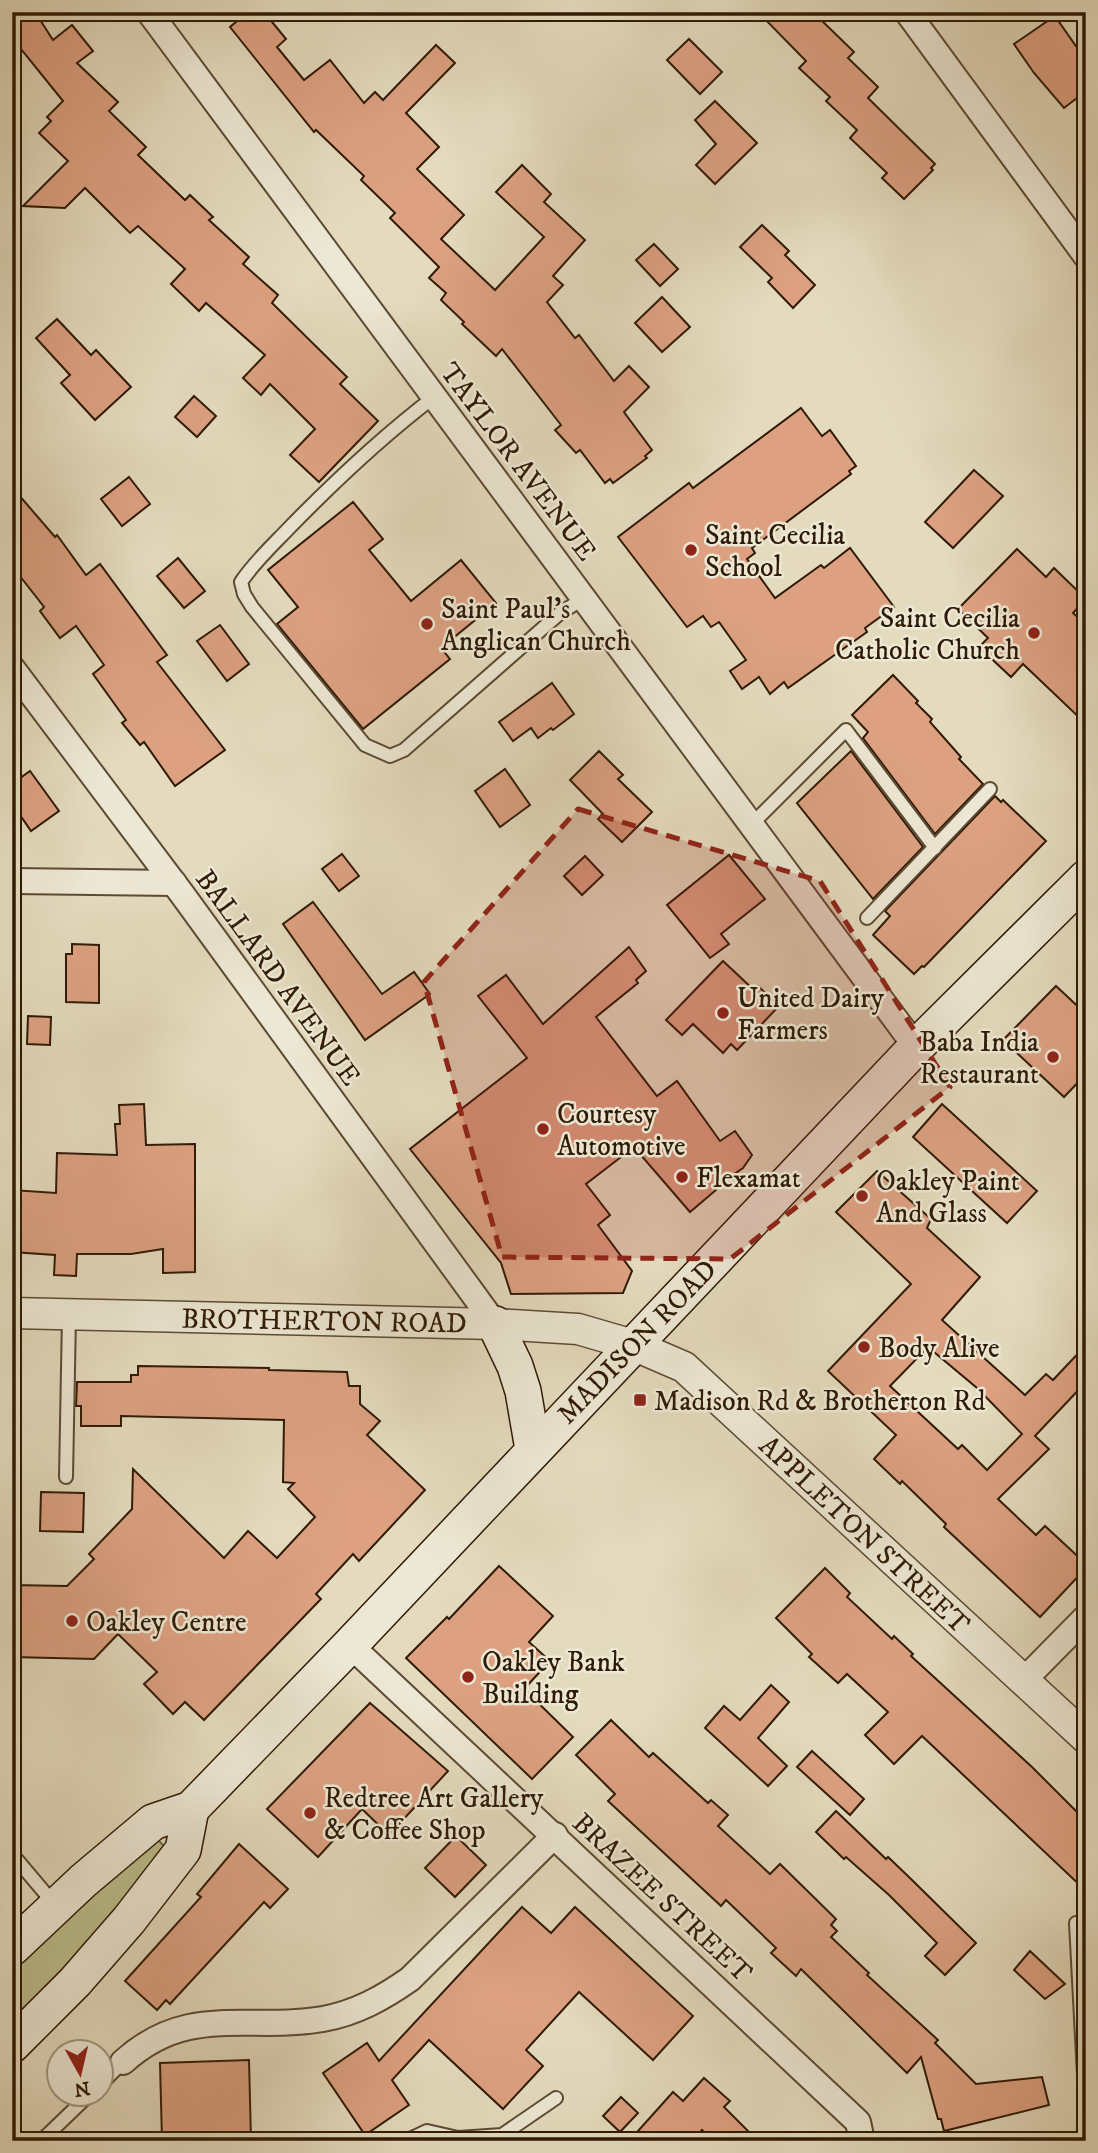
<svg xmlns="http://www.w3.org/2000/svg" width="1098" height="2153" viewBox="0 0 1098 2153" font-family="'IM FELL DW Pica',serif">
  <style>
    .green { fill: #bbbe8c; stroke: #756c48; stroke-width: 2 }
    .building { fill: #dda182; stroke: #2f1a04; stroke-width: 2; fill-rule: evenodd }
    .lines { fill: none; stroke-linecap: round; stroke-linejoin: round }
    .service-casing { stroke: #5c4a32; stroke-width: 16 }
    .minor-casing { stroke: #5c4a32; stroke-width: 28 }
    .tertiary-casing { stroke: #5c4a32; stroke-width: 33 }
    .secondary-casing { stroke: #2f1a04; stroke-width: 38 }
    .service { stroke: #ede8d5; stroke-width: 12 }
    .minor { stroke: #ede8d5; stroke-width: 24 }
    .tertiary { stroke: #ede8d5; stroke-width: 30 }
    .secondary { stroke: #ede8d5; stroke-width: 35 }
    .marked { fill: #8f2418; fill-opacity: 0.2; stroke: #8f2418; stroke-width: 5; stroke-dasharray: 14 9; stroke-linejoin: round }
    .poi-dot { fill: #8f2418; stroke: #ede8d5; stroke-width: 2.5 }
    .labels { text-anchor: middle; stroke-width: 5; stroke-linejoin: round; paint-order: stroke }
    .street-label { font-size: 28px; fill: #2f1a04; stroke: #ede8d5 }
    .poi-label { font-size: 28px; fill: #2f1a04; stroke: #ede8d5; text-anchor: start }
  </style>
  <rect width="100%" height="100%" fill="#e4dbbe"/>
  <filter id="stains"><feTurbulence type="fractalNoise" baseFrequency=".00286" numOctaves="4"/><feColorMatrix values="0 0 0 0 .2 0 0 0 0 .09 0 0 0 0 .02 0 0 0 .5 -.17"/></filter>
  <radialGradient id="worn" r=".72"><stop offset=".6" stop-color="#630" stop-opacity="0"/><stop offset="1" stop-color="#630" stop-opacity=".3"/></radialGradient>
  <polygon class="green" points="157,1839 164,1846 109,1922 12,2025 12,1969 34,1946"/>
  <g class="building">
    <polygon points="12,12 35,12 53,40 72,25 93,51 77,63 118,102 109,111 146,147 138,155 185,200 190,195 213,217 209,220 249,257 243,264 278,295 272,303 347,377 340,384 378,421 319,482 290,455 315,429 270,384 261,395 243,378 265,355 206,303 199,311 171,284 185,269 138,226 130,233 85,188 65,208 23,206 68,161 39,133 51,121 47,117 63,101 12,38"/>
    <polygon points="248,12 264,12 286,39 277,47 304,80 330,60 364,103 375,92 383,100 436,45 455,63 406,113 439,147 417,169 464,215 441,239 495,290 544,237 496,192 522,165 551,194 544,202 585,240 553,276 563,285 547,302 575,338 579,335 614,381 629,366 649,387 624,412 652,450 645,456 647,458 613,483 610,479 605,483 580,450 576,453 555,430 561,425 502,349 496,356 462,324 464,322 441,300 446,293 429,278 439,267 390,218 395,213 361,180 364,176 316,130 314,132 230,27"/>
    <polygon points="758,12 813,12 854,52 848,58 878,87 868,98 935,164 931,168 933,170 904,199 882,178 887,173 850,138 857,130 826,101 830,97 799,68 806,61"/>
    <polygon points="1055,16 1078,49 1086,43 1086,91 1064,108 1034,73 1014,44"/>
    <polygon points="689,39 722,72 700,94 667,60"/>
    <polygon points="715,101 757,143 715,184 696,165 716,144 695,120"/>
    <polygon points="762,225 789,251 785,255 815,285 793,308 768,282 772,278 740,247"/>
    <polygon points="654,244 678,269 660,286 636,260"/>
    <polygon points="662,297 690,327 662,352 635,323"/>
    <polygon points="57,319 91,355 96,350 131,387 95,420 61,383 70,375 36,338"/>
    <polygon points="194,396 216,416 197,437 175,417"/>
    <polygon points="801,408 822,436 830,430 856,466 849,471 851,474 752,548 755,553 747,559 775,598 821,565 824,568 850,548 894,607 865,628 867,632 788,688 784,682 770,694 759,677 742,689 730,671 746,660 719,622 711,627 703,616 687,627 618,537 689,483 693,488"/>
    <polygon points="974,470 1003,496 953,548 925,522"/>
    <polygon points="129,477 150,504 122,526 101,499"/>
    <polygon points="12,487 55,537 57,535 86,575 100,564 167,655 157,662 225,750 175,786 144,742 140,745 122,723 126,720 93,674 104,665 76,626 60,638 40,611 44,607 12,566"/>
    <polygon points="353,502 383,539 369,550 411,601 461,560 496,603 441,648 450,659 363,729 277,624 298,607 268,570"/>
    <polygon points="1017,549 1046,577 1054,568 1086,599 1073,613 1086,625 1086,724 1023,664 1011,677 979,647 988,638 958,609"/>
    <polygon points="178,558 205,591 184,608 157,576"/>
    <polygon points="220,625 249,664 227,681 197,641"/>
    <polygon points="893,675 918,701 916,703 932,719 930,722 961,757 959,759 983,784 935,834 863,738 868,732 852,715"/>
    <polygon points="552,683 574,714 553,730 551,728 538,738 531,728 513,741 499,722"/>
    <polygon points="599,751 623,775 618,779 652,812 622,842 598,819 603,814 570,780"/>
    <polygon points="851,751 923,847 873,899 797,803"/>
    <polygon points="505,769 530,805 500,827 475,791"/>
    <polygon points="30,771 59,811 31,831 22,818 12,825 12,784"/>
    <polygon points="995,796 1001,802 1003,800 1046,841 924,967 922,966 914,974 873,935 890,916 885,911"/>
    <polygon points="342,854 359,876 339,891 322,869"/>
    <polygon points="729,855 765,899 721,934 729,944 710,958 667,905"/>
    <polygon points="585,856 603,875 582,895 564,876"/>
    <polygon points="313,902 382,994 414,972 430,994 365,1040 283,924"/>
    <polygon points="72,944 99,945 99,1003 66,1002 66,954 72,954"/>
    <polygon points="629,947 646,971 636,980 638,983 596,1017 657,1096 677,1081 720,1141 735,1131 752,1155 743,1168 714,1188 716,1190 690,1212 634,1147 586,1184 610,1215 598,1225 632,1271 623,1293 511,1294 501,1263 410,1149 527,1058 478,996 506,975 543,1024"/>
    <polygon points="723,961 754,990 758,986 779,1006 737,1050 731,1044 723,1053 693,1024 682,1035 666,1020"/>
    <polygon points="1056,986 1086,1014 1086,1074 1064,1097 1003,1040"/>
    <polygon points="28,1016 51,1017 50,1045 27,1044"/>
    <polygon points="144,1104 146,1145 195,1144 195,1272 163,1273 163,1249 131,1254 77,1254 76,1276 54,1275 55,1255 12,1252 12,1190 56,1193 57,1153 117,1155 115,1124 120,1124 119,1105"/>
    <polygon points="942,1104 1037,1191 1007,1223 913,1137"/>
    <path d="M877 1171 931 1219 927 1228 980 1277 942 1320 1025 1395 1046 1374 1053 1380 1086 1345V1382L1035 1436 1049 1449 998 1499 1036 1535 1045 1526 1086 1564V1568L1040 1617 944 1527 946 1524 902 1481 900 1484 874 1459 896 1435 828 1371 911 1284 836 1212ZM928 1347 977 1388 1022 1434 987 1470 962 1445 958 1449 890 1386Z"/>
    <polygon points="138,1366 269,1368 269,1370 347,1372 349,1386 360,1386 360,1404 380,1421 367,1435 425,1490 359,1561 353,1554 316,1594 321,1599 204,1720 185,1702 173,1714 144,1684 157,1672 118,1634 94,1659 12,1657 12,1585 67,1586 94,1559 89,1554 132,1509 133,1469 224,1558 248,1531 277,1558 315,1517 288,1489 294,1483 283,1482 284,1420 121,1416 121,1426 81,1426 81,1406 76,1406 77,1382 131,1382 131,1375 138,1375"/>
    <polygon points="41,1492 84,1493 83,1532 40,1531"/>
    <polygon points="499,1566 553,1616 529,1642 550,1661 524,1689 573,1737 532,1779 406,1658 447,1617 449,1619"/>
    <polygon points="825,1568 850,1593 847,1597 892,1639 894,1636 913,1654 911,1656 1032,1767 1086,1821 1086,1891 922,1736 894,1764 865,1735 888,1712 847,1674 838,1683 809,1657 812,1654 776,1618"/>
    <polygon points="771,1685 789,1702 758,1738 787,1766 768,1786 705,1728 724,1706 740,1720"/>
    <polygon points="370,1703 448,1771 389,1835 362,1809 318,1857 267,1809"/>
    <polygon points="611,1720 649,1757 653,1753 708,1803 711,1800 728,1815 718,1826 770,1874 780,1864 836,1919 831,1925 837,1931 831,1937 869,1973 867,1975 938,2040 935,2043 976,2084 1042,2077 1049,2105 944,2131 941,2119 938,2119 921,2057 907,2073 801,1969 796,1976 771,1953 776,1948 726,1900 721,1906 608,1801 615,1794 576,1755"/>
    <polygon points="812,1751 864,1799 850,1815 797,1767"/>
    <polygon points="836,1811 886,1859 888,1857 911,1879 976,1943 945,1975 925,1956 937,1943 889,1895 846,1857 844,1859 816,1832"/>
    <polygon points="456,1836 486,1865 455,1897 425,1868"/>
    <polygon points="239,1844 288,1889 270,1908 264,1902 170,2004 166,2000 157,2010 125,1981 201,1897 197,1894"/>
    <polygon points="522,1907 551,1933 575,1907 693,2016 653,2060 579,1992 526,2050 543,2066 503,2109 429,2040 392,2080 409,2105 365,2135 323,2073 367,2043 379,2061"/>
    <polygon points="1030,1951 1065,1984 1045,1999 1014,1970"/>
    <polygon points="249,2060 251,2141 162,2141 160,2063"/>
    <polygon points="704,2078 730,2101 724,2107 758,2141 713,2141 702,2130 693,2141 629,2141 673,2092 683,2101"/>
    <polygon points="621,2097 638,2113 620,2132 603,2116"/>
  </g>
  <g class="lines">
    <defs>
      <g id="service">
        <path d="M434 397C383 436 336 480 291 526 274 544 255 561 241 582L244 594 252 607 365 745 390 756 404 750 559 614 584 598"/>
        <polyline points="752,824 846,730 935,848"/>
        <polyline points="867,918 990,789"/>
        <polyline points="66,1477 69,1315"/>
        <polyline points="12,1854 56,1906"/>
        <polyline points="1076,1923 1086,2113"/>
        <polyline points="102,2083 123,2062"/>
        <polyline points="41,2141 90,2094"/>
        <polyline points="406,2141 427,2131 458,2138 502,2135 556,2098"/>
      </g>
      <g id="minor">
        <polyline points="149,12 916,1047"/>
        <polyline points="907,12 1086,256"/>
        <polyline points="12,668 182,894 495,1324"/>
        <polyline points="12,881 174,883"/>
        <polyline points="350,1645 858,2122 862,2141"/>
        <polyline points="1024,1680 1086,1617"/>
        <path d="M123 2062C188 2003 247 2032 323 2019 356 2013 383 1998 410 1979L555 1835"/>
      </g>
      <polyline id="tertiary" points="12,1313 495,1324 578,1329 633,1345 684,1367 1086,1738"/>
      <g id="secondary">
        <polyline points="495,1324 515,1366 523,1391 533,1449"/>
        <polyline points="12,1948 83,1881 153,1822 191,1809 350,1645 916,1047 1086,878"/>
        <polyline points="12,2045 75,1982 129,1920 183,1850 191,1809"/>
      </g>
    </defs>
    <use href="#service" class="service-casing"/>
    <use href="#minor" class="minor-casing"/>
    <use href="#tertiary" class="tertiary-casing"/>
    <use href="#secondary" class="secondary-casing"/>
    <use href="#service" class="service"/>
    <use href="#minor" class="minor"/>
    <use href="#tertiary" class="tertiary"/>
    <use href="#secondary" class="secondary"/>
  </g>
  <path class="marked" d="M578 809 820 881 950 1087 730 1259 502 1257 424 982Z"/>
  <g class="poi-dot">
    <circle cx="691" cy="550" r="7"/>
    <circle cx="427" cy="624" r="7"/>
    <circle cx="1034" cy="633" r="7"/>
    <circle cx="723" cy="1013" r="7"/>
    <circle cx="1053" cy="1057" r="7"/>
    <circle cx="543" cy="1129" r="7"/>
    <circle cx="682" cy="1177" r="7"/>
    <circle cx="862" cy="1196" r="7"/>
    <circle cx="864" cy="1347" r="7"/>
    <rect x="633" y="1393" width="14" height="14" rx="3.5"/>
    <circle cx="72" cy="1621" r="7"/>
    <circle cx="468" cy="1677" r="7"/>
    <circle cx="310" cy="1813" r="7"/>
  </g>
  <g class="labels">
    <g class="street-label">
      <text transform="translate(519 461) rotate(53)" y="10">TAYLOR AVENUE</text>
      <text transform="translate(279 977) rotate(54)" y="10">BALLARD AVENUE</text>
      <text transform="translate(324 1320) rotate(1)" y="10">BROTHERTON ROAD</text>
      <text transform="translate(636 1341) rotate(-46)" y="10">MADISON ROAD</text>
      <text transform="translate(865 1534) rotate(43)" y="10">APPLETON STREET</text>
      <text transform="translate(663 1897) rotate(43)" y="10">BRAZEE STREET</text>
    </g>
    <g class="poi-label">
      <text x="705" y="544">Saint Cecilia<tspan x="705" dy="32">School</tspan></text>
      <text x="441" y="618">Saint Paul's<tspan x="441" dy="32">Anglican Church</tspan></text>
      <text x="1020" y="627" text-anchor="end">Saint Cecilia<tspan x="1020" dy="32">Catholic Church</tspan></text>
      <text x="737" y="1007">United Dairy<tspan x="737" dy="32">Farmers</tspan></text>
      <text x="1039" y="1051" text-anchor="end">Baba India<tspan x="1039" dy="32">Restaurant</tspan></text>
      <text x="557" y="1123">Courtesy<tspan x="557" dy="32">Automotive</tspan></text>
      <text x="696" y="1187">Flexamat</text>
      <text x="876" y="1190">Oakley Paint<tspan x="876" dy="32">And Glass</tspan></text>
      <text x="878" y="1357">Body Alive</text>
      <text x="654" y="1410">Madison Rd &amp; Brotherton Rd</text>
      <text x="86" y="1631">Oakley Centre</text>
      <text x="482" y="1671">Oakley Bank<tspan x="482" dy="32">Building</tspan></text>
      <text x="324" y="1807">Redtree Art Gallery<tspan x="324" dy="32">&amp; Coffee Shop</tspan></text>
    </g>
  </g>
  <rect width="1098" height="2153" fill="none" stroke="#e4dbbe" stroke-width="42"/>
  <rect x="14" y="14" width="1070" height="2125" fill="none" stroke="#2f1a04" stroke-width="3.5"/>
  <rect x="21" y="21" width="1056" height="2111" fill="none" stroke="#2f1a04" stroke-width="2"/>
  <g transform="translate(80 2073) rotate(172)"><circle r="33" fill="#ede8d5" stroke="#a19681" stroke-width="2"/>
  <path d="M0-5L12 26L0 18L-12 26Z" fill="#8f2418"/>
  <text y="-10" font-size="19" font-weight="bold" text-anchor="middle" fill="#2f1a04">N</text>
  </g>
  <rect width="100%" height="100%" filter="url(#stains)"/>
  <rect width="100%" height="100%" fill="url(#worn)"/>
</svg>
